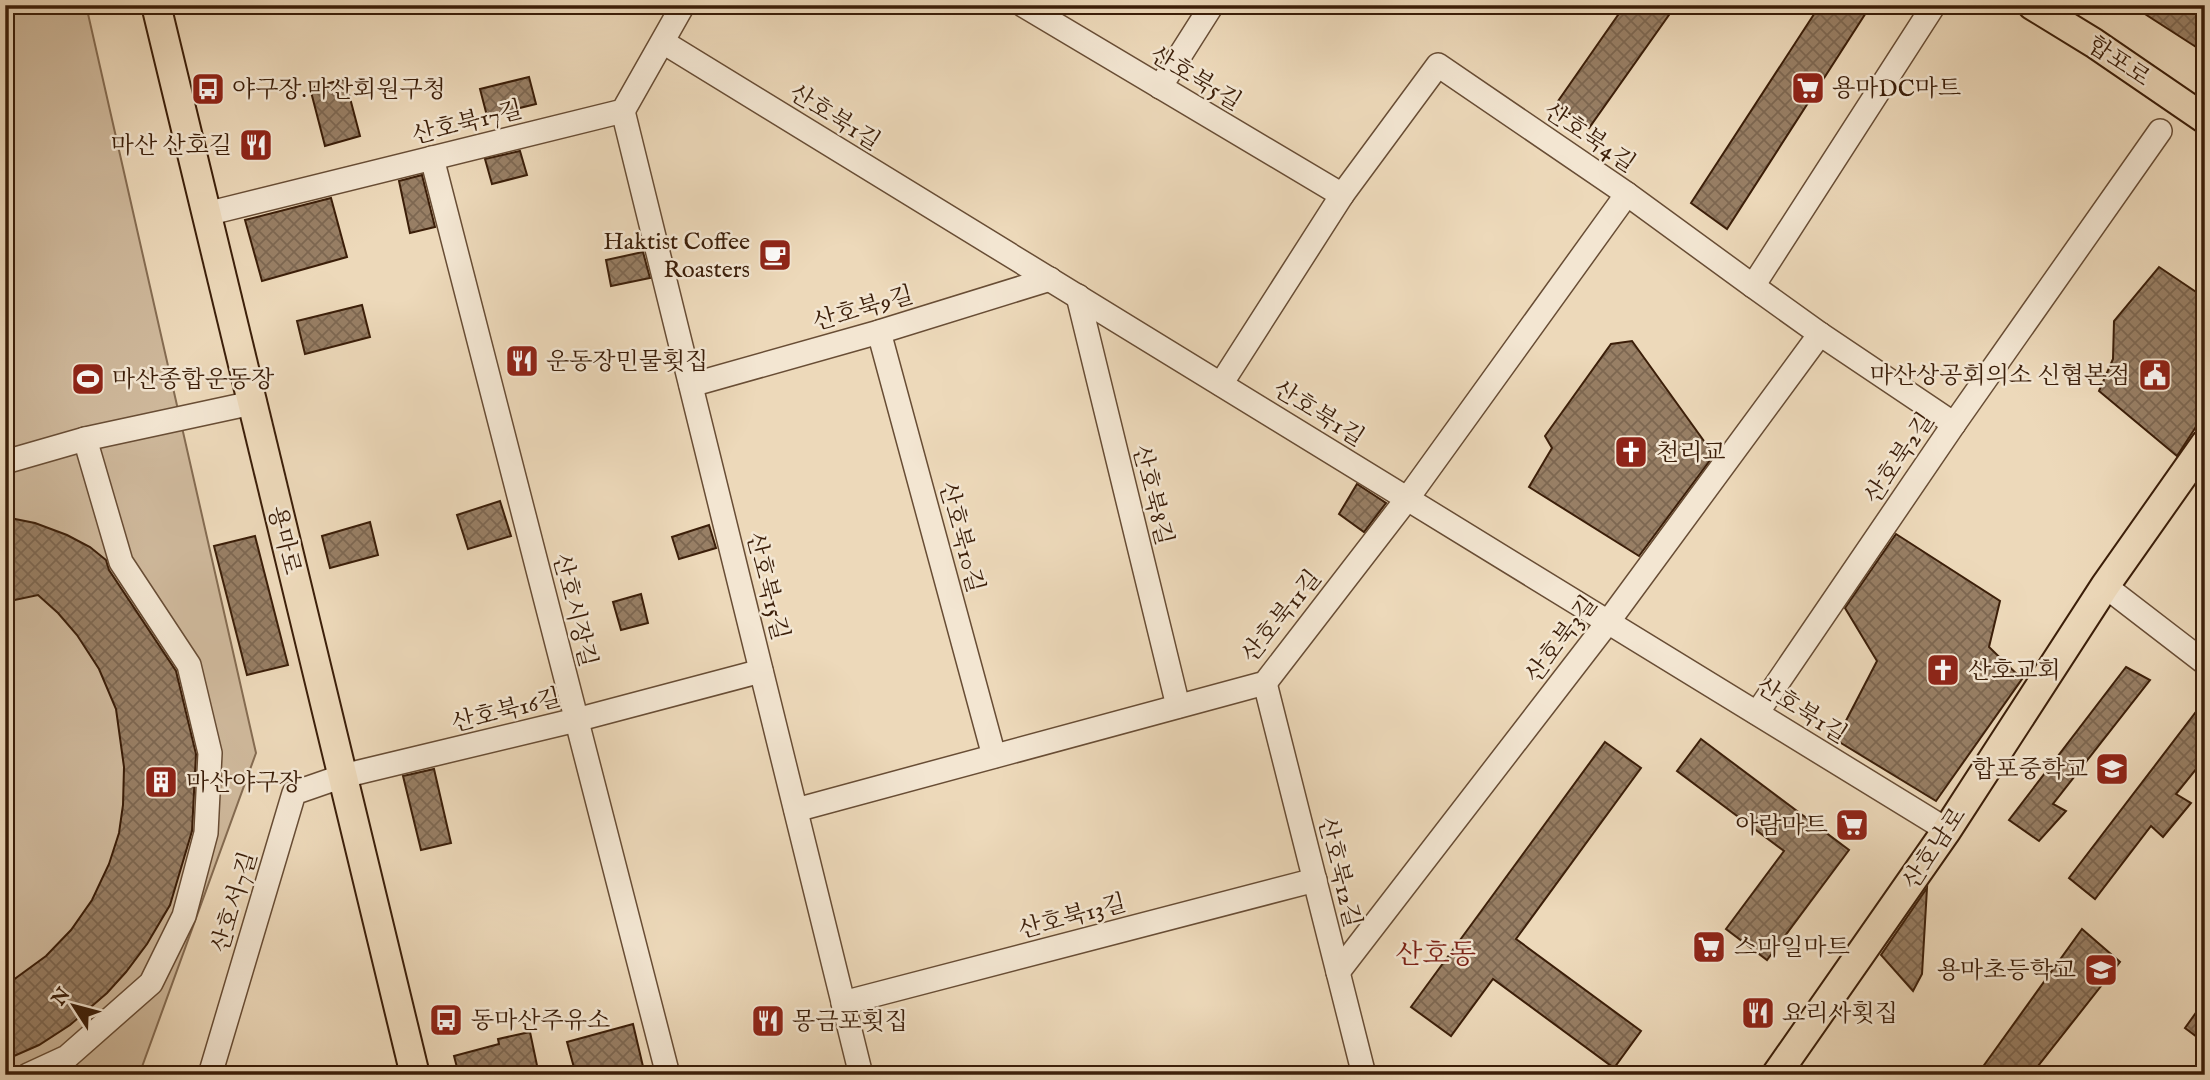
<svg xmlns="http://www.w3.org/2000/svg" width="2210" height="1080" viewBox="0 0 2210 1080" font-family="'IM FELL English','Noto Serif KR',serif">
  <style>
    .pitch { fill: #cfb99c; stroke: #856c52; stroke-width: 2 }
    .building { fill: url(#building-cross-hatch); stroke: #3b1e09; stroke-width: 2 }
    .lines { fill: none; stroke-linecap: round; stroke-linejoin: round }
    .minor-casing { stroke: #684d35; stroke-width: 26 }
    .major-casing { stroke: #3b1e09; stroke-width: 32 }
    .minor { stroke: #f3e6d2; stroke-width: 23 }
    .major { stroke: #edd9ba; stroke-width: 28 }
    .labels { text-anchor: middle; stroke-width: 5; stroke-linejoin: round; paint-order: stroke }
    .street-label { font-size: 24px; fill: #3b1e09; stroke: #f3e6d2 }
    .poi-label { font-size: 24px; fill: #3b1e09; stroke: #f3e6d2; text-anchor: start }
    .quarter-label { font-size: 28px; fill: #7a1f14; stroke: #f3e6d2 }
  </style>
  <defs>
    <pattern id="building-cross-hatch" width="8" height="8" patternUnits="userSpaceOnUse" patternTransform="scale(1.75)"><rect width="8" height="8" fill="#987f65"/><path d="M0 0l8 8M0 8l8-8" fill="none" stroke="#7d6751"/></pattern>
  </defs>
  <rect width="100%" height="100%" fill="#edd9ba"/>
  <filter id="stains"><feTurbulence type="fractalNoise" baseFrequency=".00286" numOctaves="4"/><feColorMatrix values="0 0 0 0 .2 0 0 0 0 .09 0 0 0 0 .02 0 0 0 .5 -.17"/></filter>
  <radialGradient id="worn" r=".72"><stop offset=".6" stop-color="#630" stop-opacity="0"/><stop offset="1" stop-color="#630" stop-opacity=".3"/></radialGradient>
  <polygon class="pitch" points="5,5 86,5 256,753 139,1075 5,1075"/>
  <g class="building">
    <polygon points="1625,5 1676,5 1589,128 1556,104"/>
    <polygon points="1820,5 1871,5 1727,229 1691,203"/>
    <polygon points="2131,5 2205,5 2205,34 2196,47"/>
    <polygon points="529,77 536,104 487,116 480,89"/>
    <polygon points="345,79 360,136 325,146 310,88"/>
    <polygon points="520,151 527,175 492,184 485,159"/>
    <polygon points="422,175 435,227 410,233 399,181"/>
    <polygon points="331,198 347,257 262,281 245,220"/>
    <polygon points="643,252 650,278 611,286 606,260"/>
    <polygon points="2159,267 2205,298 2205,413 2177,456 2099,391 2113,359 2114,321"/>
    <polygon points="362,305 370,337 305,354 297,321"/>
    <polygon points="1632,341 1714,455 1639,556 1529,487 1552,448 1545,436 1611,344"/>
    <polygon points="1357,484 1386,503 1364,532 1339,514"/>
    <polygon points="500,501 511,536 468,549 457,515"/>
    <polygon points="5,517 35,523 67,535 90,547 106,560 109,570 176,671 196,754 192,831 170,905 147,944 126,972 107,993 70,1025 39,1045 5,1060 5,986 46,956 71,930 92,900 109,864 119,833 123,805 124,767 116,709 99,669 77,635 58,613 38,595 5,602"/>
    <polygon points="370,522 378,555 330,568 322,536"/>
    <polygon points="709,525 716,548 679,559 672,537"/>
    <polygon points="1896,534 2000,601 1989,647 2022,679 1936,801 1836,740 1877,661 1845,608"/>
    <polygon points="255,536 288,665 247,675 214,546"/>
    <polygon points="641,594 648,623 621,630 613,602"/>
    <polygon points="2126,667 2150,680 2053,804 2066,811 2039,841 2009,820"/>
    <polygon points="2205,700 2205,758 2176,794 2191,803 2163,837 2151,826 2095,899 2069,878"/>
    <polygon points="1701,739 1849,850 1767,960 1726,929 1784,851 1677,771"/>
    <polygon points="1605,742 1641,768 1516,939 1641,1031 1614,1068 1493,979 1451,1036 1411,1007"/>
    <polygon points="434,769 451,843 421,850 403,776"/>
    <polygon points="1927,888 1922,974 1913,991 1881,955"/>
    <polygon points="2082,929 2120,962 2031,1075 1977,1075"/>
    <polygon points="2205,1000 2205,1043 2185,1028"/>
    <polygon points="633,1024 645,1075 576,1075 567,1042"/>
    <polygon points="530,1032 539,1075 459,1075 454,1056 499,1044 498,1039"/>
  </g>
  <g class="lines">
    <defs>
      <g id="minor">
        <polyline points="1023,5 1342,195"/>
        <polyline points="663,42 1947,830"/>
        <polyline points="1160,87 1212,5"/>
        <polyline points="623,111 861,1075"/>
        <polyline points="432,158 668,1075"/>
        <polyline points="206,214 623,111 683,5"/>
        <polyline points="1753,286 1820,334 1954,424"/>
        <polyline points="1078,296 1178,706"/>
        <polyline points="879,332 994,756"/>
        <polyline points="1221,384 1342,195 1438,65 1627,194 1753,286 1934,5"/>
        <polyline points="691,385 879,332 1050,279"/>
        <polyline points="5,462 85,439 252,403"/>
        <polyline points="2105,586 2205,663"/>
        <polyline points="1265,683 1364,1075"/>
        <polyline points="1757,713 1954,424 2160,131"/>
        <polyline points="796,810 1265,683 1407,499 1627,194"/>
        <polyline points="1338,972 1608,622 1820,334"/>
        <polyline points="843,1003 1315,880"/>
        <polyline points="28,1075 67,1057 151,983 184,916 206,833 210,753 189,665 121,562 85,439"/>
        <polyline points="210,1075 294,793 343,776 576,720 761,671"/>
      </g>
      <g id="major">
        <polyline points="156,5 415,1075"/>
        <polyline points="2032,5 2094,43 2205,119"/>
        <polyline points="1776,1075 1947,830 2105,586 2205,444"/>
      </g>
    </defs>
    <use href="#minor" class="minor-casing"/>
    <use href="#major" class="major-casing"/>
    <use href="#minor" class="minor"/>
    <use href="#major" class="major"/>
  </g>
  <defs>
    <symbol id="supermarket-square" viewBox="-11 -11 22 22"><rect x="-9" y="-9" width="18" height="18" rx="4" fill="#8f2418" stroke="#f3e6d2"/><path d="M-6-5.5h2.5l.6 2H6L4.5 2H-2.5L-4.4-4H-6ZM-1.5 3.2a1.3 1.3 0 1 0 .1 0ZM3 3.2a1.3 1.3 0 1 0 .1 0Z" fill="#fff"/></symbol>
    <symbol id="bus-square" viewBox="-11 -11 22 22"><rect x="-9" y="-9" width="18" height="18" rx="4" fill="#8f2418" stroke="#f3e6d2"/><path d="M-5-6H5V4H4V6H2V4H-2V6H-4V4H-5ZM-3.5-4V0h7V-4ZM-3.5 1.2v1.5H-2V1.2ZM2 1.2v1.5H3.5V1.2Z" fill="#fff"/></symbol>
    <symbol id="restaurant-square" viewBox="-11 -11 22 22"><rect x="-9" y="-9" width="18" height="18" rx="4" fill="#8f2418" stroke="#f3e6d2"/><path d="M-5-6h1v4h1v-4h1v4h1v-4h1v5L-1.5 .5V6h-2V.5L-5-1ZM5-6V6H3V1.5H1.5Q1.5-4 5-6Z" fill="#fff"/></symbol>
    <symbol id="cafe-square" viewBox="-11 -11 22 22"><rect x="-9" y="-9" width="18" height="18" rx="4" fill="#8f2418" stroke="#f3e6d2"/><path d="M-5.5-4.5H6V0H3Q3 3.5 0 3.5H-2.5Q-5.5 3.5-5.5 0ZM3-3.2v2h1.7v-2ZM-6 4.5H4V6H-6Z" fill="#fff"/></symbol>
    <symbol id="civic-square" viewBox="-11 -11 22 22"><rect x="-9" y="-9" width="18" height="18" rx="4" fill="#8f2418" stroke="#f3e6d2"/><path d="M-.6-6.5H3V-4.5H.6V-3L4-1V1h2V6H-6V1h2V-1L-.6-3ZM-1.2 2.5V6h2.4V2.5Z" fill="#fff"/></symbol>
    <symbol id="stadium-square" viewBox="-11 -11 22 22"><rect x="-9" y="-9" width="18" height="18" rx="4" fill="#8f2418" stroke="#f3e6d2"/><path d="M0-5a6.5 5 0 1 0 0 10a6.5 5 0 1 0 0-10ZM-3.5-1.8h7v3.6h-7Z" fill="#fff"/></symbol>
    <symbol id="church-square" viewBox="-11 -11 22 22"><rect x="-9" y="-9" width="18" height="18" rx="4" fill="#8f2418" stroke="#f3e6d2"/><path d="M-1.2-6h2.4v3.5h3.3v2.4h-3.3V6h-2.4V-.1h-3.3v-2.4h3.3Z" fill="#fff"/></symbol>
    <symbol id="school-square" viewBox="-11 -11 22 22"><rect x="-9" y="-9" width="18" height="18" rx="4" fill="#8f2418" stroke="#f3e6d2"/><path d="M0-5L7-2L0 1L-7-2ZM-4 1L0 2.5L4 1V4Q0 6-4 4Z" fill="#fff"/></symbol>
    <symbol id="building-square" viewBox="-11 -11 22 22"><rect x="-9" y="-9" width="18" height="18" rx="4" fill="#8f2418" stroke="#f3e6d2"/><path d="M-4-6H4V6H1V3H-1V6H-4ZM-2.5-4.3h1.7v1.8h-1.7ZM.8-4.3h1.7v1.8H.8ZM-2.5-1h1.7V.8h-1.7ZM.8-1h1.7V.8H.8Z" fill="#fff"/></symbol>
  </defs>
  <g fill-rule="evenodd">
    <use href="#supermarket-square" x="1789" y="69" width="38" height="38"/>
    <use href="#bus-square" x="189" y="70" width="38" height="38"/>
    <use href="#restaurant-square" x="237" y="126" width="38" height="38"/>
    <use href="#cafe-square" x="756" y="236" width="38" height="38"/>
    <use href="#restaurant-square" x="503" y="342" width="38" height="38"/>
    <use href="#civic-square" x="2136" y="356" width="38" height="38"/>
    <use href="#stadium-square" x="69" y="360" width="38" height="38"/>
    <use href="#church-square" x="1612" y="433" width="38" height="38"/>
    <use href="#church-square" x="1924" y="651" width="38" height="38"/>
    <use href="#school-square" x="2093" y="750" width="38" height="38"/>
    <use href="#building-square" x="142" y="763" width="38" height="38"/>
    <use href="#supermarket-square" x="1833" y="806" width="38" height="38"/>
    <use href="#supermarket-square" x="1690" y="928" width="38" height="38"/>
    <use href="#school-square" x="2082" y="951" width="38" height="38"/>
    <use href="#restaurant-square" x="1739" y="994" width="38" height="38"/>
    <use href="#bus-square" x="427" y="1001" width="38" height="38"/>
    <use href="#restaurant-square" x="749" y="1002" width="38" height="38"/>
  </g>
  <g class="labels">
    <g class="street-label">
      <text transform="translate(2119 61) rotate(34)" y="8">합포로</text>
      <text transform="translate(1196 78) rotate(31)" y="8">산호북5길</text>
      <text transform="translate(835 117) rotate(32)" y="8">산호북1길</text>
      <text transform="translate(467 122) rotate(-14)" y="8">산호북17길</text>
      <text transform="translate(1590 137) rotate(34)" y="8">산호북4길</text>
      <text transform="translate(863 308) rotate(-16)" y="8">산호북9길</text>
      <text transform="translate(1319 413) rotate(32)" y="8">산호북1길</text>
      <text transform="translate(1899 458) rotate(-56)" y="8">산호북2길</text>
      <text transform="translate(1153 495) rotate(76)" y="8">산호북8길</text>
      <text transform="translate(962 537) rotate(75)" y="8">산호북10길</text>
      <text transform="translate(285 540) rotate(76)" y="8">용마로</text>
      <text transform="translate(768 586) rotate(76)" y="8">산호북15길</text>
      <text transform="translate(575 610) rotate(76)" y="8">산호시장길</text>
      <text transform="translate(1281 616) rotate(-51)" y="8">산호북11길</text>
      <text transform="translate(1561 639) rotate(-53)" y="8">산호북3길</text>
      <text transform="translate(506 710) rotate(-14)" y="8">산호북16길</text>
      <text transform="translate(1802 710) rotate(32)" y="8">산호북1길</text>
      <text transform="translate(1934 848) rotate(-56)" y="8">산호남로</text>
      <text transform="translate(1340 872) rotate(76)" y="8">산호북12길</text>
      <text transform="translate(234 902) rotate(-73)" y="8">산호서7길</text>
      <text transform="translate(1072 916) rotate(-15)" y="8">산호북13길</text>
    </g>
    <g class="poi-label">
      <text x="1832" y="96">용마DC마트</text>
      <text x="232" y="97">야구장.마산회원구청</text>
      <text x="232" y="153" text-anchor="end">마산 산호길</text>
      <text x="750" y="249" text-anchor="end">Haktist Coffee<tspan x="750" dy="28">Roasters</tspan></text>
      <text x="546" y="369">운동장민물횟집</text>
      <text x="2130" y="383" text-anchor="end">마산상공회의소 신협본점</text>
      <text x="112" y="387">마산종합운동장</text>
      <text x="1656" y="460">천리교</text>
      <text x="1968" y="678">산호교회</text>
      <text x="2088" y="777" text-anchor="end">합포중학교</text>
      <text x="186" y="790">마산야구장</text>
      <text x="1828" y="833" text-anchor="end">아람마트</text>
      <text x="1734" y="955">스마일마트</text>
      <text x="2076" y="978" text-anchor="end">용마초등학교</text>
      <text x="1782" y="1021">요리사횟집</text>
      <text x="471" y="1028">동마산주유소</text>
      <text x="792" y="1029">몽금포횟집</text>
    </g>
    <g class="quarter-label">
      <text x="1436" y="963">산호동</text>
    </g>
  </g>
  <rect width="2210" height="1080" fill="none" stroke="#edd9ba" stroke-width="28"/>
  <rect x="7" y="7" width="2196" height="1066" fill="none" stroke="#3b1e09" stroke-width="3.5"/>
  <rect x="14" y="14" width="2182" height="1052" fill="none" stroke="#3b1e09" stroke-width="2"/>
  <g transform="translate(74 1006) rotate(306)" stroke="#f3e6d2" stroke-width="5" paint-order="stroke">
  <path d="M0-5L12 26L0 18L-12 26Z" fill="#3b1e09"/>
  <text y="-10" font-size="19" font-weight="bold" text-anchor="middle" fill="#3b1e09">N</text>
  </g>
  <rect width="100%" height="100%" filter="url(#stains)"/>
  <rect width="100%" height="100%" fill="url(#worn)"/>
</svg>
